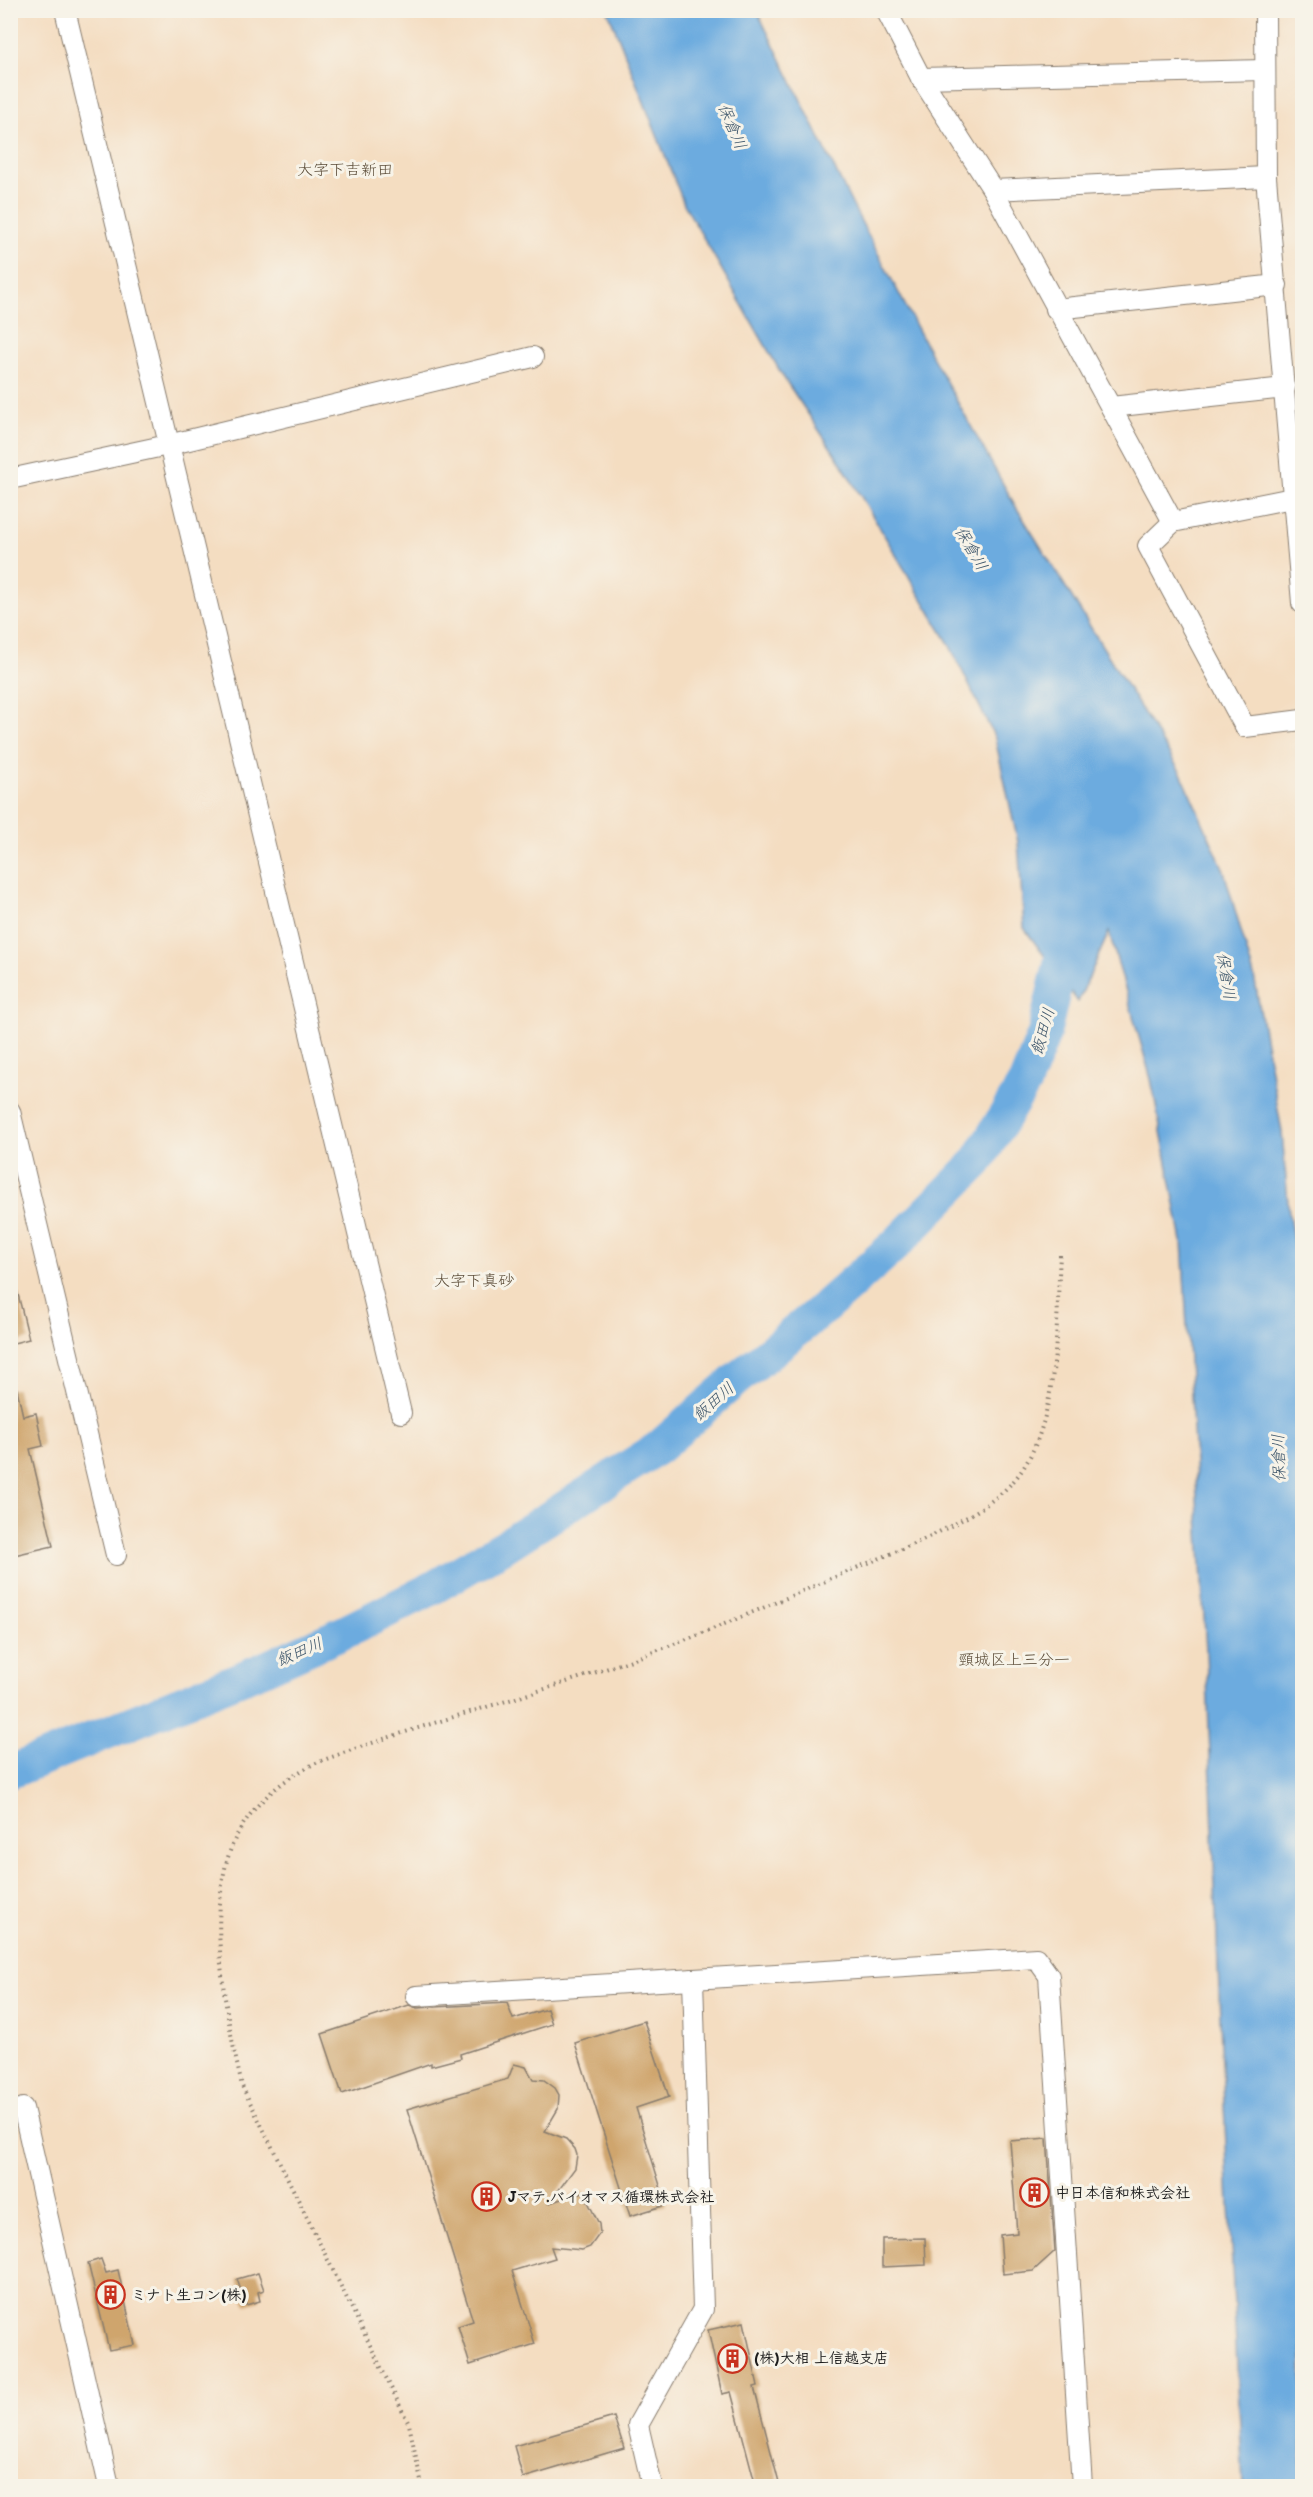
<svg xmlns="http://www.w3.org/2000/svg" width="1313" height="2497" viewBox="0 0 1313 2497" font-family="'Balsamiq Sans','Klee One',sans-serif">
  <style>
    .water { fill: #6cabdf; stroke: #44647e; stroke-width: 1.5 }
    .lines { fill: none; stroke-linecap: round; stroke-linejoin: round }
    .river { stroke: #6cabdf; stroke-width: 34 }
    .building { fill: #cfa56d }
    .minor-casing { stroke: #887c6e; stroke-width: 22 }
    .path { stroke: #887c6e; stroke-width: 4; stroke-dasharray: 1.5 4.5; stroke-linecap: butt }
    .minor { stroke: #fff; stroke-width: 20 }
    .labels { text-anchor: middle; stroke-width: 6; stroke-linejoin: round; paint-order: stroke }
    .poi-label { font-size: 15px; font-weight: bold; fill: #1c1c1c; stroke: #f7f3e8; text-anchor: start }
    .water-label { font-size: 16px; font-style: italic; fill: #3c556a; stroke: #f7f3e8 }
    .neighbourhood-label { font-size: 16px; fill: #5b4c38; stroke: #f7f3e8 }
  </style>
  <rect width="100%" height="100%" fill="#f7f3e8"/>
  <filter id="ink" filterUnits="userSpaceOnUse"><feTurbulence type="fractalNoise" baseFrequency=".0167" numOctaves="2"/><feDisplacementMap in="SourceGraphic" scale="12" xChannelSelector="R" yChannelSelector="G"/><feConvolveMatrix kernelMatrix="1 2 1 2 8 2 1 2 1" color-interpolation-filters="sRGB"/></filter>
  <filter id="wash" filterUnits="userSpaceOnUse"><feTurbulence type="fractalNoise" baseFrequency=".008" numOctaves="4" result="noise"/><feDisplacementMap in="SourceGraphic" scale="24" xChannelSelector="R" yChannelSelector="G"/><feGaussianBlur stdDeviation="1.35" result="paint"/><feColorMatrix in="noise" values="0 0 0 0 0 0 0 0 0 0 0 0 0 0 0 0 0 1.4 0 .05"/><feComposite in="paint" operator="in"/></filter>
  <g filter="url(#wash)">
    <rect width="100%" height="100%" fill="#f4ddc1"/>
    <polygon class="water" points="608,11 757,11 853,206 933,358 1016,507 1181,773 1223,868 1254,976 1282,1132 1289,1214 1302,1298 1300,1392 1302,1427 1302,2486 1243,2486 1221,2044 1206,1651 1182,1241 1151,1079 1109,932 1078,1002 1024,928 1018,842 995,738 948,642 841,463 784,378 684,204"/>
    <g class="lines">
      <polyline class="river" points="10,1772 261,1670 345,1632 431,1589 503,1547 658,1448 739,1377 824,1308 896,1244 977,1162 1025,1082 1044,1034 1068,929"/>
    </g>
    <g id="blocks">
      <g class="building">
        <polygon points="16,1286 29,1339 10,1344 10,1287"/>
        <polygon points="10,1389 17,1389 23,1416 36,1413 43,1446 30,1449 53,1546 10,1556"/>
        <polygon points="507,2003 513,2019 547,2009 552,2024 460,2054 461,2058 431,2066 431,2063 342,2094 322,2034 409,2005 417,2008"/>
        <polygon points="644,2021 669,2097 636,2108 666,2205 630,2216 575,2043"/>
        <polygon points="514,2064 526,2067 533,2079 544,2080 555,2088 559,2095 558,2109 545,2131 566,2139 575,2149 577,2155 575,2168 549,2203 583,2192 599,2224 600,2233 590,2247 582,2250 551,2247 555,2258 512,2271 535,2344 470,2365 458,2326 473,2321 407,2109 508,2079"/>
        <polygon points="1047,2138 1055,2251 1033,2271 1003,2274 1000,2235 1017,2233 1010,2141"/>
        <polygon points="925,2238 926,2265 882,2267 882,2239"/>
        <polygon points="101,2259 106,2273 118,2270 135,2345 109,2350 88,2263"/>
        <polygon points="258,2273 264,2290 258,2292 260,2301 246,2305 237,2279"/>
        <polygon points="744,2322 758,2386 754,2387 780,2487 756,2487 731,2392 722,2394 708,2330"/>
        <polygon points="614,2417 624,2448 523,2478 514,2446"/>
      </g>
    </g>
  </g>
  <g filter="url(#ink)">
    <use href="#blocks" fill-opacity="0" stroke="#887c6e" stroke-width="1.5"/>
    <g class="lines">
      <defs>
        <g id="minor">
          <polyline points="65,10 401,1413"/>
          <polyline points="886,10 921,78 993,190 1173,522 1302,496"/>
          <polyline points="1265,10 1266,177 1302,603"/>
          <polyline points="921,78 1264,70"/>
          <polyline points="993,190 1266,177"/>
          <polyline points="1056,309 1277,285"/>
          <polyline points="1111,407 1285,388"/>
          <polyline points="10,479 168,445 533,357"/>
          <polyline points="1173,522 1148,546 1245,727 1302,720"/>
          <polyline points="10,1111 116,1555"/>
          <polyline points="416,1996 1036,1958 1049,1976 1082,2486"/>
          <polyline points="23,2108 109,2486"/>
          <polyline points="652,2486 638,2425 703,2309 693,1979"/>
        </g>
      </defs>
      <use href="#minor" class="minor-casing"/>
      <path class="path" d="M422 2486 409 2424 242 2086C226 2016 202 1899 238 1833 255 1802 284 1778 316 1763 413 1726 515 1701 614 1666 693 1639 772 1604 849 1571 899 1550 989 1517 1020 1473 1060 1417 1056 1321 1060 1255"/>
      <use href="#minor" class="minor"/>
    </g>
  </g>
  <defs>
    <symbol id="building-ring" viewBox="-11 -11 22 22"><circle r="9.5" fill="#f7f3e8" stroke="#c8321e" stroke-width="1.5"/><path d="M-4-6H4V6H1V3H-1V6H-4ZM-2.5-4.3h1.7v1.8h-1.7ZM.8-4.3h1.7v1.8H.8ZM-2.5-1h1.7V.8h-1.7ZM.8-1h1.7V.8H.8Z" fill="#c8321e"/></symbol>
  </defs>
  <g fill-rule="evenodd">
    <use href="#building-ring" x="1018" y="2176" width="33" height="33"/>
    <use href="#building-ring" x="470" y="2180" width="33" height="33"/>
    <use href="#building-ring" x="94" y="2278" width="33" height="33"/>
    <use href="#building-ring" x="716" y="2342" width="33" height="33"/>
  </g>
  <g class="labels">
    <g class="poi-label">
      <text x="1055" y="2198">中日本信和株式会社</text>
      <text x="508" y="2202">Jマテ.バイオマス循環株式会社</text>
      <text x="131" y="2300">ミナト生コン(株)</text>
      <text x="754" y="2363">(株)大相 上信越支店</text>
    </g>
    <g class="water-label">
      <text transform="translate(733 126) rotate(67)" y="6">保倉川</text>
      <text transform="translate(972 548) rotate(60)" y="6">保倉川</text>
      <text transform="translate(1227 976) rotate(81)" y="6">保倉川</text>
      <text transform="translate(1042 1031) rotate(-74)" y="6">飯田川</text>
      <text transform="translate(713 1401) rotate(-41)" y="6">飯田川</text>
      <text transform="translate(1278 1458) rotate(-92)" y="6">保倉川</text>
      <text transform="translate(299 1651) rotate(-23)" y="6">飯田川</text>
    </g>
    <g class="neighbourhood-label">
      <text x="345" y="175">大字下吉新田</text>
      <text x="474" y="1286">大字下真砂</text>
      <text x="1014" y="1665">頸城区上三分一</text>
    </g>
  </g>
  <rect width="1313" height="2497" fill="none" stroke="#f7f3e8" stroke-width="36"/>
</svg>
